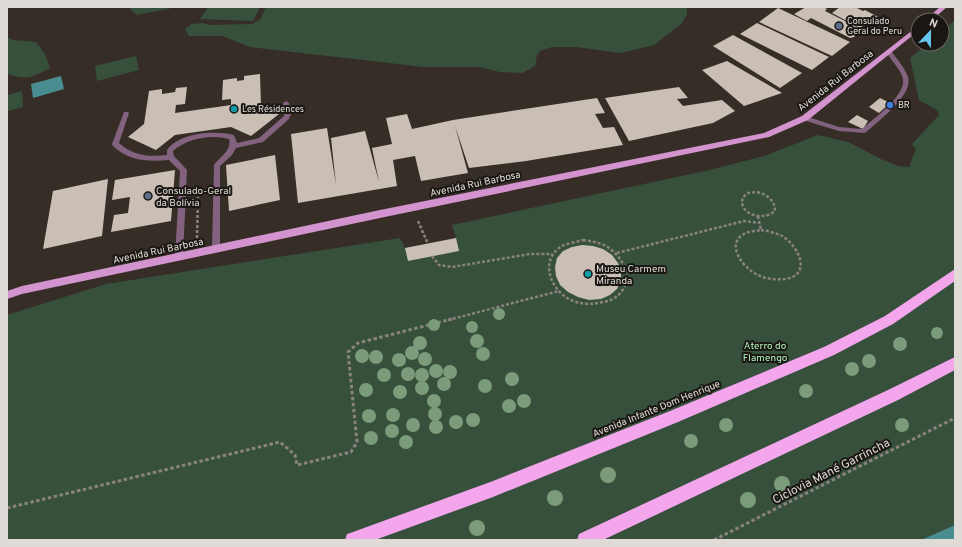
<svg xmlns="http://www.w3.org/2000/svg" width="962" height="547" viewBox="0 0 962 547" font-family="Overpass,sans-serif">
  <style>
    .green { fill: #37503c }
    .water { fill: #4a8d91 }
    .building { fill: #c9bfb5 }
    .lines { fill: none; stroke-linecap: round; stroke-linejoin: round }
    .path-far1 { stroke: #89837c; stroke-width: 2.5; stroke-dasharray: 3 2; stroke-linecap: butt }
    .path { stroke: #89837c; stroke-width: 3; stroke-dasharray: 3.5 2.5; stroke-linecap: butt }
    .lane { fill: #82627f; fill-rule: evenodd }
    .primary { fill: #d393ce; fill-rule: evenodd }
    .highway { fill: #f4a6ed; fill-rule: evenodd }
    .tree { fill: #7b9c7b }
    .service-dot { fill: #5c6f8a; stroke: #1a1713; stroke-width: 1.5 }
    .shop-dot { fill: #3f7fe0; stroke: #1a1713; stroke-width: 1.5 }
    .culture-dot { fill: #0f9aa8; stroke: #1a1713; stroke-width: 1.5 }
    .labels { text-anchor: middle; stroke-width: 4; stroke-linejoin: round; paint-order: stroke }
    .far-poi-label { font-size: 9px; fill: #e0dbd6; stroke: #1a1713; text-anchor: start }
    .street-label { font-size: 10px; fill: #e0dbd6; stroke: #1a1713 }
    .poi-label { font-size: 10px; fill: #e0dbd6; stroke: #1a1713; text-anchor: start }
    .park-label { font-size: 10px; fill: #b3f6c0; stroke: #1a1713 }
    .near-street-label { font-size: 12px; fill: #e0dbd6; stroke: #1a1713 }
  </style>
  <rect width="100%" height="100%" fill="#362e26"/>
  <g class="green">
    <polygon points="128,7 177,7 137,15"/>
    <polygon points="208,7 260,7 253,21 200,19"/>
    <polygon points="266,7 687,7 687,14 682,23 654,45 621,53 576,47 552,47 540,51 537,55 535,66 522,73 500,72 479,67 424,67 250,47 222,36 189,36 185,29 192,24 202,23 211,25 252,24 260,20"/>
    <polygon points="955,20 955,525 921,540 7,540 7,315 106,284 400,238 405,248 456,238 452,225 710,170 764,156 818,135 848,142 881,159 898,166 909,167 916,149 912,144 939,115 937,110 919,100 910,58 927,44 942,44 942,31"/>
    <path d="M7 37 13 40 36 42 45 54 50 68C32 77 28 81 8 74Z"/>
    <polygon points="136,56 139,70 97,81 95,66"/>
    <polygon points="22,91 23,107 7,111 7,95"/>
  </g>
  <g class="water">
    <polygon points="61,76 64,89 33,98 31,84"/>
    <polygon points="955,525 955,540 921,540"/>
  </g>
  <g class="building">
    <polygon points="806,7 823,7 827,9 825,11 861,29 861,31 854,37 850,38 811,18 807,21 794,14"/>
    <polygon points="840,7 855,7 863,11 865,10 878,17 871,23 868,22 860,28 832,13"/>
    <polygon points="778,8 850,42 832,56 759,22"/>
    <polygon points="757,23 829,57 812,70 740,34"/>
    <polygon points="733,35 802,73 780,88 713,46"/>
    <polygon points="727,61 782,93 744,106 702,70"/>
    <polygon points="260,74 261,106 279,114 251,136 231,127 175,135 156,150 128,137 144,124 149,91 162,89 162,94 175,92 176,88 187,87 185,104 176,105 175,113 231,105 231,99 222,100 223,80 237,78 237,81 244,80 244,76"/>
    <polygon points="679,87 688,98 677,99 683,106 722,100 735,111 713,123 629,141 605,98"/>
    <polygon points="597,98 605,113 595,114 603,128 614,127 623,145 526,161 469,168 455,126 468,173 421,181 415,156 393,160 397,186 298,203 291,134 327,128 336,185 331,138 365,131 379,182 372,148 392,144 386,118 407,114 412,129 453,120"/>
    <polygon points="880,98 890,103 879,113 869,107"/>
    <polygon points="857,115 868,121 863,129 848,122"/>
    <polygon points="275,155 280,200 229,211 226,165"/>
    <polygon points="175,170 171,221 111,232 114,215 128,213 130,197 112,200 115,180"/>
    <polygon points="108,179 102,236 43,249 53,191"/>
    <polygon points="456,238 459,251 408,261 405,248"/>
    <polygon points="582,245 593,246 603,249 612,255 618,263 621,272 621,280 617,289 610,295 601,299 589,300 578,297 568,292 560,285 556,276 555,267 557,258 563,251 572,247"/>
  </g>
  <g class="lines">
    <g class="path-far1">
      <path d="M757 192C767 195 775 200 775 211 763 222 737 214 743 197L748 193Z"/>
      <polyline points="758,216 761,230"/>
      <polyline points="418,221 428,244"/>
      <path d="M761 230C768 231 776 233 782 236 798 245 813 275 785 279 776 280 766 279 758 275 744 269 723 243 746 233 750 231 756 231 761 230Z"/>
      <polyline points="197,238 198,197"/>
      <path d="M583 240C590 241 597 242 604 245 620 253 635 276 621 292 617 298 610 301 603 302 594 304 586 305 576 302 552 295 537 261 562 246 568 243 577 242 583 240Z"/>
      <polyline points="617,253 744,221 760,223"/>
      <polyline points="432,256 439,265 452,267 530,254 552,254"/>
      <polyline points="448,320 559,291"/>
    </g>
    <g class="path">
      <polyline points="7,508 280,442 295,455 297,465 351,452 357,442 348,352 358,343 452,319"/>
      <polyline points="714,540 955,418"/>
    </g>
    <g class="lane">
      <path d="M889 50 891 51C897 59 905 68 908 77 914 95 877 122 865 133L839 131 803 120 802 118 805 116 839 127 862 129C873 119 906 96 903 79 901 70 891 60 886 52Z"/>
      <path d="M286 101 289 103 291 114 289 119 263 142 236 148 232 155 220 166V249L219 251H213L212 249 214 165C220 156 232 151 229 139 212 134 187 138 173 151L174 156 187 170 183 257 182 259H176L175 257 180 171 169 160C148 162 129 161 113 146L112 144 124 112H128L129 113 119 143C133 156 149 157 167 155V150C180 132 215 130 234 135L237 143 259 138 284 116 283 103Z"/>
    </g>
    <g class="primary">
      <polygon points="940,7 947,7 932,20 925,20"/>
      <polygon points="918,26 918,31 808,120 769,137 380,218 22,294 7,299 7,291 22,286 380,210 764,133 802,116"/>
    </g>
    <g class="highway">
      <polygon points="955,269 955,281 893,324 834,355 678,422 493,497 375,540 345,540 347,534 353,532 493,481 670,411 824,347 885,316"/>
      <polygon points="955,357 955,370 898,400 603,540 577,540 579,534 888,390"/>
    </g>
  </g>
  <g class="tree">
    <circle cx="499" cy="314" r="6"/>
    <circle cx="434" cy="325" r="6"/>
    <circle cx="472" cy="327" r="6"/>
    <circle cx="937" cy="333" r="6"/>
    <circle cx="477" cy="341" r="7"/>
    <circle cx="420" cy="343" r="7"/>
    <circle cx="900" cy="344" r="7"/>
    <circle cx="412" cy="353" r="7"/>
    <circle cx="483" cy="354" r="7"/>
    <circle cx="362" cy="356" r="7"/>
    <circle cx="376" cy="357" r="7"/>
    <circle cx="425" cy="359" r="7"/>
    <circle cx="399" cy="360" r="7"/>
    <circle cx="869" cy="361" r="7"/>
    <circle cx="852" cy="369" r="7"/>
    <circle cx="436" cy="371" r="7"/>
    <circle cx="450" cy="372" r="7"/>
    <circle cx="408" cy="374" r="7"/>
    <circle cx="384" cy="375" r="7"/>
    <circle cx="422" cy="375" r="7"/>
    <circle cx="512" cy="379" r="7"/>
    <circle cx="444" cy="384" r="7"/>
    <circle cx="485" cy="386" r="7"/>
    <circle cx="422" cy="388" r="7"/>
    <circle cx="366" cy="390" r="7"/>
    <circle cx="806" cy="391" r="7"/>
    <circle cx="400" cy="392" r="7"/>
    <circle cx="434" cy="401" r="7"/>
    <circle cx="524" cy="401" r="7"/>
    <circle cx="509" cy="406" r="7"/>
    <circle cx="435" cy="414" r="7"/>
    <circle cx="393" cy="415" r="7"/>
    <circle cx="369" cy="416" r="7"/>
    <circle cx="473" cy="420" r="7"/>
    <circle cx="456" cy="422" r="7"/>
    <circle cx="413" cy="425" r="7"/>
    <circle cx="726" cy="425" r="7"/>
    <circle cx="902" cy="425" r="7"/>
    <circle cx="436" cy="427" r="7"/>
    <circle cx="392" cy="431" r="7"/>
    <circle cx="371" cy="438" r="7"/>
    <circle cx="691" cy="441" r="7"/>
    <circle cx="406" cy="442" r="7"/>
    <circle cx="608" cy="475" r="8"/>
    <circle cx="782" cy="484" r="8"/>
    <circle cx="555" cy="498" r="8"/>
    <circle cx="748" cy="500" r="8"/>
    <circle cx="477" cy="528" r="8"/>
  </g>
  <g class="service-dot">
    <circle cx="839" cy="26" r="4"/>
    <circle cx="148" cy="196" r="4"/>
  </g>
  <circle class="shop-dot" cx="890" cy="105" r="4"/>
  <g class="culture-dot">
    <circle cx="234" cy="109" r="4"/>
    <circle cx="588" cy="274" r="4"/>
  </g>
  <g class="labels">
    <g class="far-poi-label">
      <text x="847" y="24">Consulado<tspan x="847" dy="10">Geral do Peru</tspan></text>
      <text x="898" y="108">BR</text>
      <text x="242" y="112">Les Résidences</text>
    </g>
    <g class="street-label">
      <text transform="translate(835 80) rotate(-38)" y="4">Avenida Rui Barbosa</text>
      <text transform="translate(475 183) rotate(-12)" y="4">Avenida Rui Barbosa</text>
      <text transform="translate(158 250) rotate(-12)" y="4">Avenida Rui Barbosa</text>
      <text transform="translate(656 408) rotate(-22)" y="4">Avenida Infante Dom Henrique</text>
    </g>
    <g class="poi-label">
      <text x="156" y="194">Consulado-Geral<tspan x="156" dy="12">da Bolívia</tspan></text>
      <text x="596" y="272">Museu Carmem<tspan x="596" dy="12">Miranda</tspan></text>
    </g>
    <g class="park-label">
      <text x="765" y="349">Aterro do<tspan x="765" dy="12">Flamengo</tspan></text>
    </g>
    <g class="near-street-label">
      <text transform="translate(831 471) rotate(-27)" y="4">Ciclovia Mané Garrincha</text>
    </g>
  </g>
  <rect width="962" height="547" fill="none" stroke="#e0dbd6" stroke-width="16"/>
  <g transform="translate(930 32) rotate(22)"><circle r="19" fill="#1a1713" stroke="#696561"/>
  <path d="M0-3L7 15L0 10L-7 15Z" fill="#64c5ee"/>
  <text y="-6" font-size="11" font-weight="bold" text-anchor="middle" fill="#e0dbd6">N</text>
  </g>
</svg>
